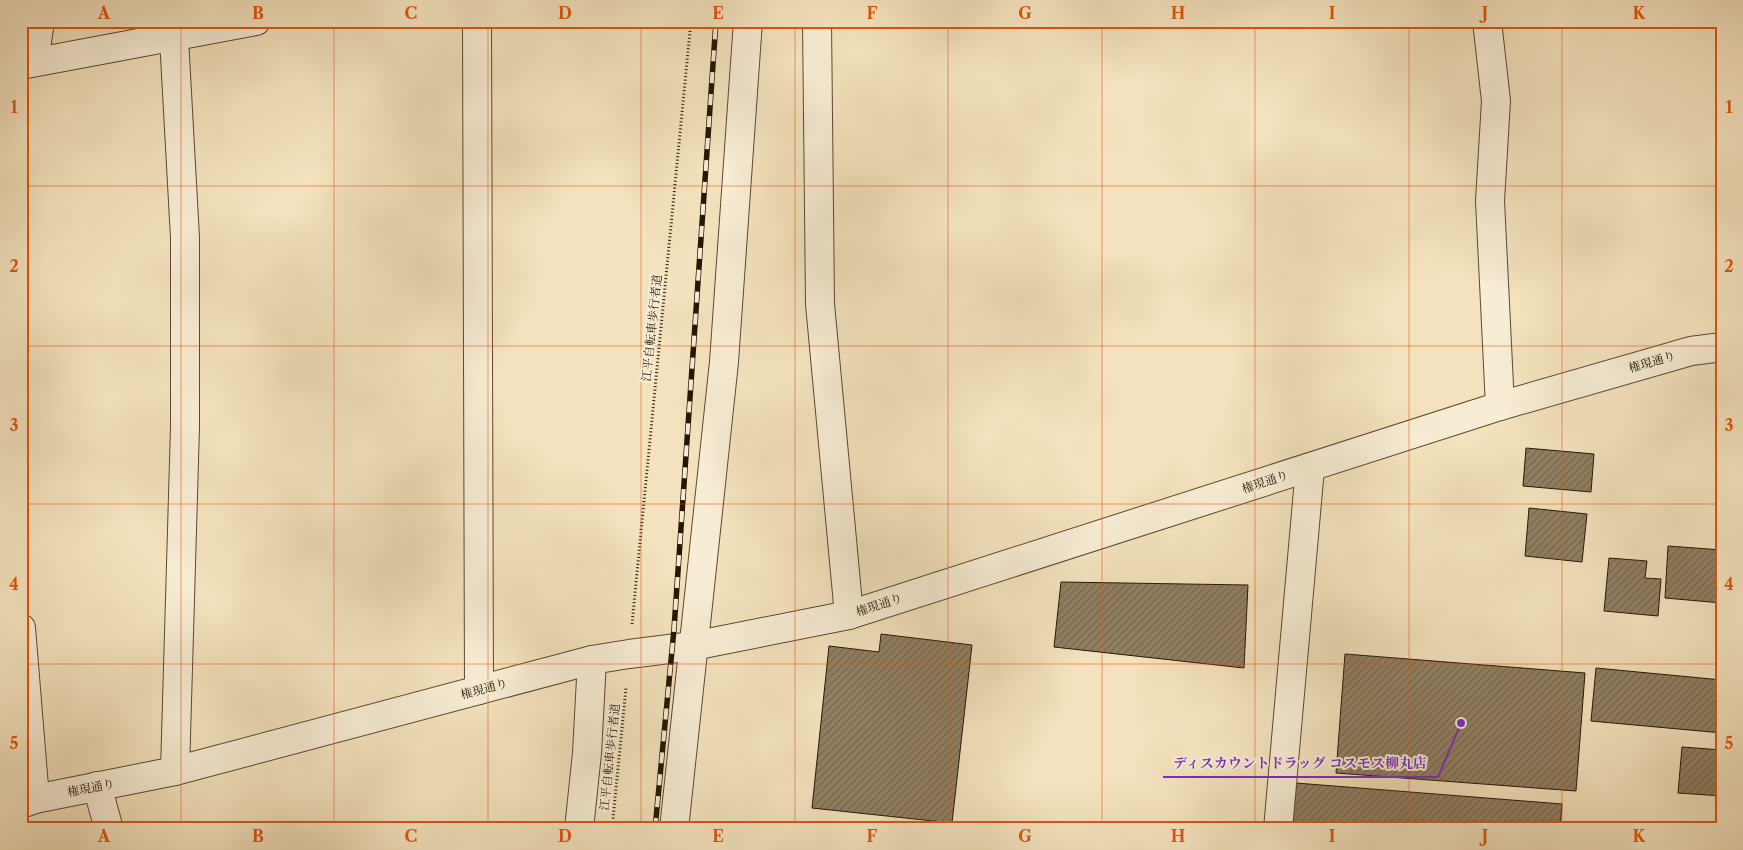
<svg xmlns="http://www.w3.org/2000/svg" width="1743" height="850" viewBox="0 0 1743 850" font-family="'Libre Caslon Text','Noto Serif JP',serif">
  <style>
    .building { fill: url(#building-hatch); stroke: #271601 }
    .lines { fill: none; stroke-linecap: round; stroke-linejoin: round }
    .minor-casing { stroke: #5a4930; stroke-width: 30 }
    .path { stroke: #271601; stroke-width: 3; stroke-dasharray: 1 2.5; stroke-linecap: butt }
    .minor { stroke: #f7ecd4; stroke-width: 28 }
    .rail-casing { stroke: #271601; stroke-width: 5.5 }
    .rail { stroke: #f7ecd4; stroke-width: 4; stroke-dasharray: 11; stroke-linecap: butt }
    .grid { fill: none; stroke: #de560b; stroke-width: 1; stroke-opacity: 0.55 }
    .labels { text-anchor: middle; stroke-width: 4; stroke-linejoin: round; paint-order: stroke }
    .street-label { font-size: 12px; fill: #271601; stroke: #f7ecd4 }
    .leader { fill: none; stroke: #7b2cbf; stroke-width: 2 }
    .callout-dot { fill: #7b2cbf; stroke: #f7ecd4; stroke-width: 2 }
    .callout-label { font-size: 14px; text-anchor: middle; font-weight: bold; fill: #7b2cbf; stroke: #f7ecd4; stroke-width: 4; stroke-linejoin: round; paint-order: stroke }
    .neatline { fill: none; stroke: #de560b; stroke-width: 2 }
    .grid-label { font-size: 16px; text-anchor: middle; font-weight: bold; fill: #de560b }
  </style>
  <defs>
    <pattern id="building-hatch" width="6" height="6" patternUnits="userSpaceOnUse" patternTransform="scale(1.25)"><rect width="6" height="6" fill="#918063"/><path d="M-1 1l2-2M0 6l6-6M5 7l2-2" fill="none" stroke="#76684f"/></pattern>
  </defs>
  <rect width="100%" height="100%" fill="#f3e2bd"/>
  <filter id="stains"><feTurbulence type="fractalNoise" baseFrequency=".004" numOctaves="4"/><feColorMatrix values="0 0 0 0 .2 0 0 0 0 .09 0 0 0 0 .02 0 0 0 .5 -.17"/></filter>
  <radialGradient id="worn" r=".72"><stop offset=".6" stop-color="#630" stop-opacity="0"/><stop offset="1" stop-color="#630" stop-opacity=".3"/></radialGradient>
  <g class="building">
    <polygon points="1526,448 1594,454 1591,492 1523,486"/>
    <polygon points="1529,508 1587,514 1582,562 1525,556"/>
    <polygon points="1668,546 1722,550 1722,603 1665,598"/>
    <polygon points="1609,558 1647,561 1645,578 1661,579 1658,616 1604,611"/>
    <polygon points="1061,582 1248,585 1244,668 1054,647"/>
    <polygon points="881,634 972,645 952,823 812,808 829,646 879,652"/>
    <polygon points="1345,654 1585,673 1576,791 1336,773"/>
    <polygon points="1596,668 1722,680 1722,733 1591,721"/>
    <polygon points="1682,747 1722,750 1722,796 1678,793"/>
    <polygon points="1296,783 1562,804 1560,829 1292,829"/>
    <polygon points="91,824 92,829 73,829"/>
  </g>
  <g class="lines">
    <defs>
      <g id="minor">
        <polyline points="477,21 479,690"/>
        <polyline points="817,21 820,304 849,615"/>
        <polyline points="1487,21 1496,101 1490,201 1500,406"/>
        <polyline points="174,38 185,238 185,427 175,771"/>
        <polyline points="34,62 40,21"/>
        <polyline points="21,65 256,21"/>
        <polyline points="21,628 35,799"/>
        <polyline points="97,786 109,829"/>
        <polyline points="21,804 35,799 175,771 592,660 629,654 693,646 849,615 1500,406 1691,351 1722,347"/>
        <polyline points="579,829 587,753 592,660"/>
        <polyline points="674,829 724,362 748,21"/>
        <polyline points="1278,829 1310,468"/>
      </g>
    </defs>
    <use href="#minor" class="minor-casing"/>
    <g class="path">
      <polyline points="632,624 691,21"/>
      <polyline points="612,829 626,688"/>
    </g>
    <use href="#minor" class="minor"/>
    <defs>
      <polyline id="rail" points="655,829 674,629 716,21"/>
    </defs>
    <use href="#rail" class="rail-casing"/>
    <use href="#rail" class="rail"/>
  </g>
  <path class="grid" d="M181 21V829M334 21V829M488 21V829M641 21V829M795 21V829M948 21V829M1102 21V829M1255 21V829M1409 21V829M1562 21V829M21 186H1722M21 346H1722M21 504H1722M21 664H1722"/>
  <g class="labels">
    <g class="street-label">
      <text transform="translate(652 328) rotate(-84)" y="4">江平自転車歩行者道</text>
      <text transform="translate(1652 362) rotate(-16)" y="4">権現通り</text>
      <text transform="translate(1265 482) rotate(-18)" y="4">権現通り</text>
      <text transform="translate(879 605) rotate(-18)" y="4">権現通り</text>
      <text transform="translate(484 689) rotate(-15)" y="4">権現通り</text>
      <text transform="translate(610 757) rotate(-84)" y="4">江平自転車歩行者道</text>
      <text transform="translate(91 788) rotate(-11)" y="4">権現通り</text>
    </g>
  </g>
  <path class="leader" d="M1461 723L1438 777H1163"/>
  <circle class="callout-dot" cx="1461" cy="723" r="5"/>
  <g class="callout-label">
    <text x="1300" y="768">ディスカウントドラッグ コスモス柳丸店</text>
  </g>
  <rect width="1743" height="850" fill="none" stroke="#f3e2bd" stroke-width="55"/>
  <rect x="28" y="28" width="1688" height="794" class="neatline"/>
  <g class="grid-label">
    <text x="104" y="19">A</text>
    <text x="258" y="19">B</text>
    <text x="411" y="19">C</text>
    <text x="565" y="19">D</text>
    <text x="718" y="19">E</text>
    <text x="872" y="19">F</text>
    <text x="1025" y="19">G</text>
    <text x="1178" y="19">H</text>
    <text x="1332" y="19">I</text>
    <text x="1485" y="19">J</text>
    <text x="1639" y="19">K</text>
    <text x="14" y="113">1</text>
    <text x="1729" y="113">1</text>
    <text x="14" y="272">2</text>
    <text x="1729" y="272">2</text>
    <text x="14" y="431">3</text>
    <text x="1729" y="431">3</text>
    <text x="14" y="590">4</text>
    <text x="1729" y="590">4</text>
    <text x="14" y="749">5</text>
    <text x="1729" y="749">5</text>
    <text x="104" y="842">A</text>
    <text x="258" y="842">B</text>
    <text x="411" y="842">C</text>
    <text x="565" y="842">D</text>
    <text x="718" y="842">E</text>
    <text x="872" y="842">F</text>
    <text x="1025" y="842">G</text>
    <text x="1178" y="842">H</text>
    <text x="1332" y="842">I</text>
    <text x="1485" y="842">J</text>
    <text x="1639" y="842">K</text>
  </g>
  <rect width="100%" height="100%" filter="url(#stains)"/>
  <rect width="100%" height="100%" fill="url(#worn)"/>
</svg>
